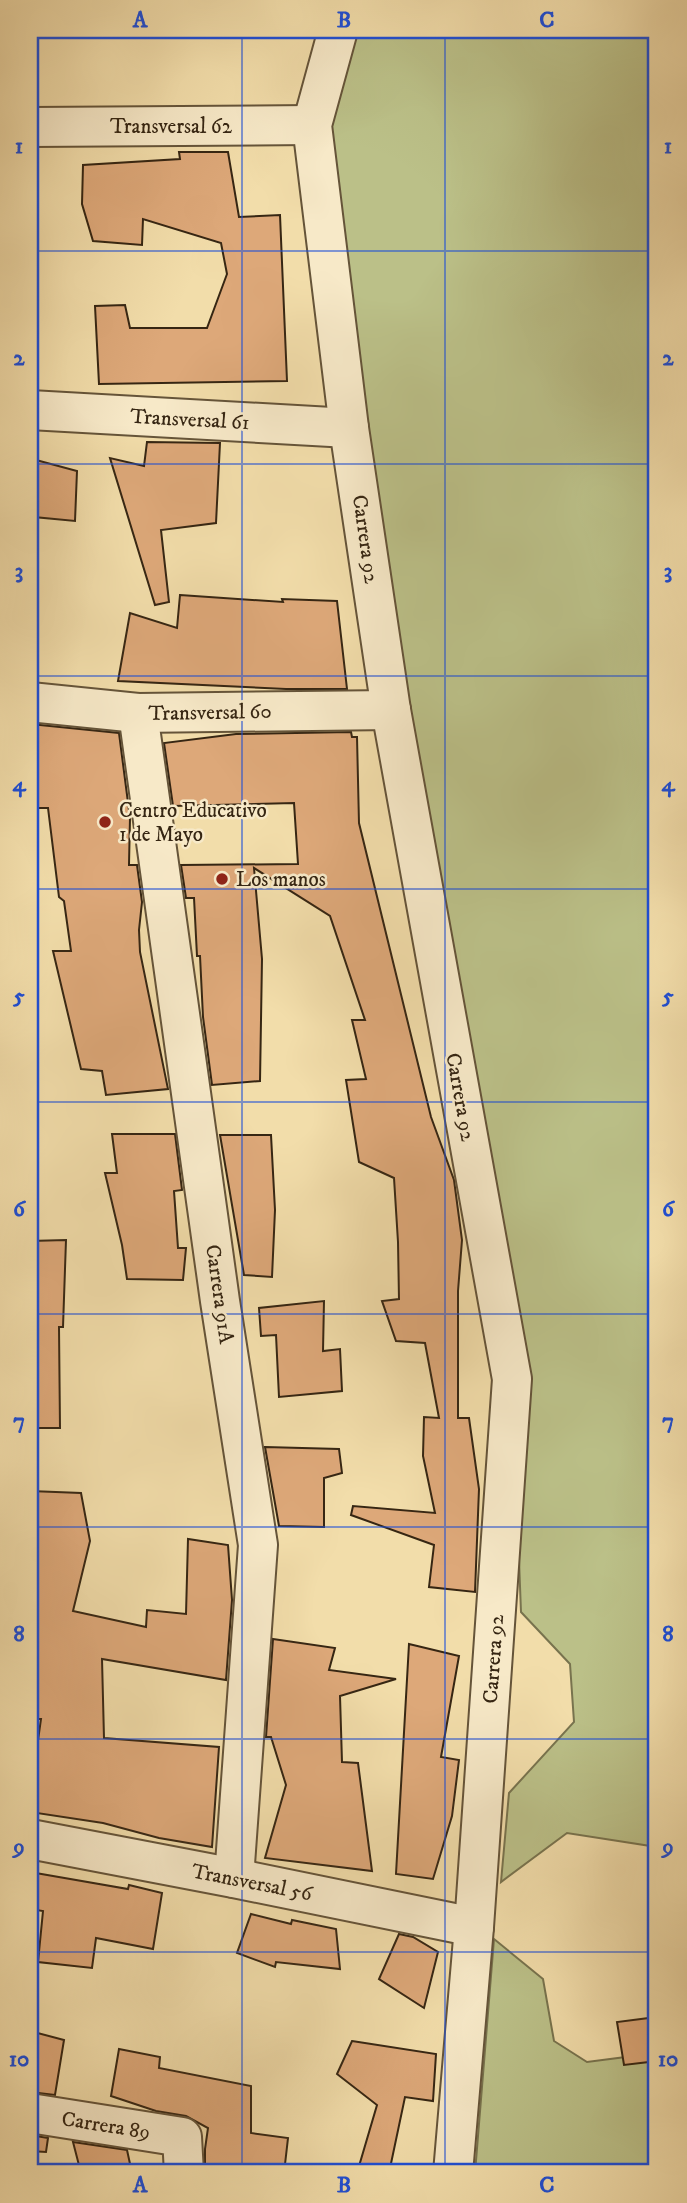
<svg xmlns="http://www.w3.org/2000/svg" width="687" height="2203" viewBox="0 0 687 2203" font-family="'IM FELL DW Pica',serif">
  <style>
    .green { fill: #bbc088; stroke: #78734e; stroke-width: 2 }
    .building { fill: #dda879; stroke: #362613; stroke-width: 2 }
    .lines { fill: none; stroke-linecap: round; stroke-linejoin: round }
    .minor-casing { stroke: #655439; stroke-width: 42 }
    .minor { stroke: #f7e9c8; stroke-width: 38 }
    .grid { fill: none; stroke: #1d4ed8; stroke-width: 2; stroke-opacity: 0.55 }
    .poi-dot { fill: #8f2418; stroke: #f7e9c8; stroke-width: 2.5 }
    .labels { text-anchor: middle; stroke-width: 5; stroke-linejoin: round; paint-order: stroke }
    .street-label { font-size: 21px; fill: #362613; stroke: #f7e9c8 }
    .poi-label { font-size: 21px; fill: #362613; stroke: #f7e9c8; text-anchor: start }
    .neatline { fill: none; stroke: #1d4ed8; stroke-width: 2.5 }
    .grid-label { font-size: 23px; text-anchor: middle; font-weight: bold; fill: #1d4ed8 }
  </style>
  <rect width="100%" height="100%" fill="#f2ddaa"/>
  <filter id="stains"><feTurbulence type="fractalNoise" baseFrequency=".00286" numOctaves="4"/><feColorMatrix values="0 0 0 0 .2 0 0 0 0 .09 0 0 0 0 .02 0 0 0 .5 -.17"/></filter>
  <radialGradient id="worn" r=".72"><stop offset=".6" stop-color="#630" stop-opacity="0"/><stop offset="1" stop-color="#630" stop-opacity=".3"/></radialGradient>
  <g class="green">
    <polygon points="338,30 657,30 657,1847 567,1833 501,1882 509,1793 574,1722 570,1664 521,1612 512,1378 312,125"/>
    <polygon points="494,1939 543,1979 554,2041 587,2062 657,2053 657,2173 475,2173"/>
  </g>
  <g class="building">
    <polygon points="179,152 228,152 239,217 280,215 287,381 99,384 95,306 125,305 130,328 207,328 227,274 221,243 143,219 142,245 93,241 82,204 83,165 180,159"/>
    <polygon points="147,442 220,443 216,523 161,530 169,602 155,605 110,458 144,466"/>
    <polygon points="36,460 77,471 75,521 34,517"/>
    <polygon points="180,595 283,602 282,599 337,601 347,689 286,689 118,681 130,613 177,628"/>
    <polygon points="30,724 119,733 130,818 129,865 137,865 142,902 139,930 140,952 168,1089 106,1095 102,1071 81,1069 53,951 71,951 64,901 59,897 48,808 30,808"/>
    <polygon points="351,732 352,737 357,737 359,823 431,1117 454,1180 462,1240 458,1291 458,1418 469,1418 479,1489 475,1592 429,1587 434,1545 351,1515 353,1506 435,1513 423,1456 424,1417 439,1418 425,1343 396,1341 382,1301 399,1299 398,1242 394,1178 359,1162 346,1080 366,1079 352,1020 365,1020 330,916 254,868 262,959 260,1081 212,1085 203,1017 200,956 197,956 194,898 186,898 181,865 298,864 294,803 173,806 164,743 236,734"/>
    <polygon points="112,1134 175,1134 182,1190 174,1191 178,1248 186,1248 183,1280 127,1279 122,1245 105,1173 117,1173"/>
    <polygon points="220,1135 271,1135 275,1210 272,1277 244,1275"/>
    <polygon points="66,1240 63,1327 59,1327 60,1428 30,1428 30,1241"/>
    <polygon points="324,1301 323,1351 340,1349 342,1391 279,1397 276,1335 261,1336 259,1308"/>
    <polygon points="265,1447 339,1449 342,1473 324,1478 324,1527 279,1526"/>
    <polygon points="30,1491 81,1493 90,1541 73,1611 146,1627 147,1610 186,1614 188,1539 228,1545 232,1600 226,1680 102,1659 104,1738 219,1747 212,1847 159,1838 103,1823 30,1812 30,1797 41,1719 35,1719 37,1655 30,1653"/>
    <polygon points="273,1639 335,1648 329,1670 396,1679 340,1696 342,1762 358,1763 372,1871 265,1858 286,1785 271,1737 266,1737"/>
    <polygon points="409,1644 459,1656 441,1757 459,1760 452,1816 433,1879 396,1874"/>
    <polygon points="30,1872 128,1889 129,1885 162,1893 153,1949 96,1938 92,1968 38,1962 43,1911 30,1909"/>
    <polygon points="251,1914 291,1924 292,1920 336,1929 340,1969 276,1962 275,1967 237,1953"/>
    <polygon points="399,1934 413,1937 438,1952 424,2008 379,1979"/>
    <polygon points="657,2017 657,2061 624,2065 617,2022"/>
    <polygon points="30,2031 64,2040 55,2095 30,2092"/>
    <polygon points="352,2041 436,2054 433,2101 405,2097 389,2173 357,2173 377,2105 337,2074"/>
    <polygon points="119,2049 160,2057 159,2068 251,2086 251,2133 288,2138 284,2173 261,2173 205,2164 205,2149 208,2128 186,2116 156,2111 111,2096"/>
    <polygon points="30,2135 48,2138 46,2152 30,2151"/>
    <polygon points="73,2142 127,2150 132,2173 81,2173"/>
  </g>
  <g class="lines">
    <defs>
      <g id="minor">
        <polyline points="338,30 312,125 349,428 391,710 512,1379 474,1927 453,2173"/>
        <polyline points="30,127 312,125"/>
        <polyline points="30,410 349,428"/>
        <polyline points="30,702 138,713 391,710"/>
        <polyline points="138,713 220,1301 258,1545 234,1878"/>
        <polyline points="30,1839 234,1878 474,1927"/>
        <polyline points="30,2113 182,2137 184,2173"/>
      </g>
    </defs>
    <use href="#minor" class="minor-casing"/>
    <use href="#minor" class="minor"/>
  </g>
  <path class="grid" d="M242 30V2173M445 30V2173M30 251H657M30 464H657M30 676H657M30 889H657M30 1102H657M30 1314H657M30 1527H657M30 1739H657M30 1952H657"/>
  <g class="poi-dot">
    <circle cx="105" cy="822" r="7"/>
    <circle cx="222" cy="879" r="7"/>
  </g>
  <g class="labels">
    <g class="street-label">
      <text x="171" y="133">Transversal 62</text>
      <text transform="translate(190 419) rotate(3)" y="7">Transversal 61</text>
      <text transform="translate(366 539) rotate(82)" y="7">Carrera 92</text>
      <text transform="translate(210 712) rotate(-1)" y="7">Transversal 60</text>
      <text transform="translate(461 1097) rotate(80)" y="7">Carrera 92</text>
      <text transform="translate(220 1294) rotate(82)" y="7">Carrera 91A</text>
      <text transform="translate(493 1659) rotate(-86)" y="7">Carrera 92</text>
      <text transform="translate(252 1882) rotate(11)" y="7">Transversal 56</text>
      <text transform="translate(106 2125) rotate(9)" y="7">Carrera 89</text>
    </g>
    <g class="poi-label">
      <text x="119" y="817">Centro Educativo<tspan x="119" dy="24">1 de Mayo</tspan></text>
      <text x="236" y="886">Los manos</text>
    </g>
  </g>
  <rect width="687" height="2203" fill="none" stroke="#f2ddaa" stroke-width="77"/>
  <rect x="38" y="38" width="610" height="2126" class="neatline"/>
  <g class="grid-label">
    <text x="140" y="27">A</text>
    <text x="344" y="27">B</text>
    <text x="547" y="27">C</text>
    <text x="19" y="153">1</text>
    <text x="668" y="153">1</text>
    <text x="19" y="365">2</text>
    <text x="668" y="365">2</text>
    <text x="19" y="578">3</text>
    <text x="668" y="578">3</text>
    <text x="19" y="791">4</text>
    <text x="668" y="791">4</text>
    <text x="19" y="1003">5</text>
    <text x="668" y="1003">5</text>
    <text x="19" y="1216">6</text>
    <text x="668" y="1216">6</text>
    <text x="19" y="1428">7</text>
    <text x="668" y="1428">7</text>
    <text x="19" y="1641">8</text>
    <text x="668" y="1641">8</text>
    <text x="19" y="1854">9</text>
    <text x="668" y="1854">9</text>
    <text x="19" y="2066">10</text>
    <text x="668" y="2066">10</text>
    <text x="140" y="2192">A</text>
    <text x="344" y="2192">B</text>
    <text x="547" y="2192">C</text>
  </g>
  <rect width="100%" height="100%" filter="url(#stains)"/>
  <rect width="100%" height="100%" fill="url(#worn)"/>
</svg>
